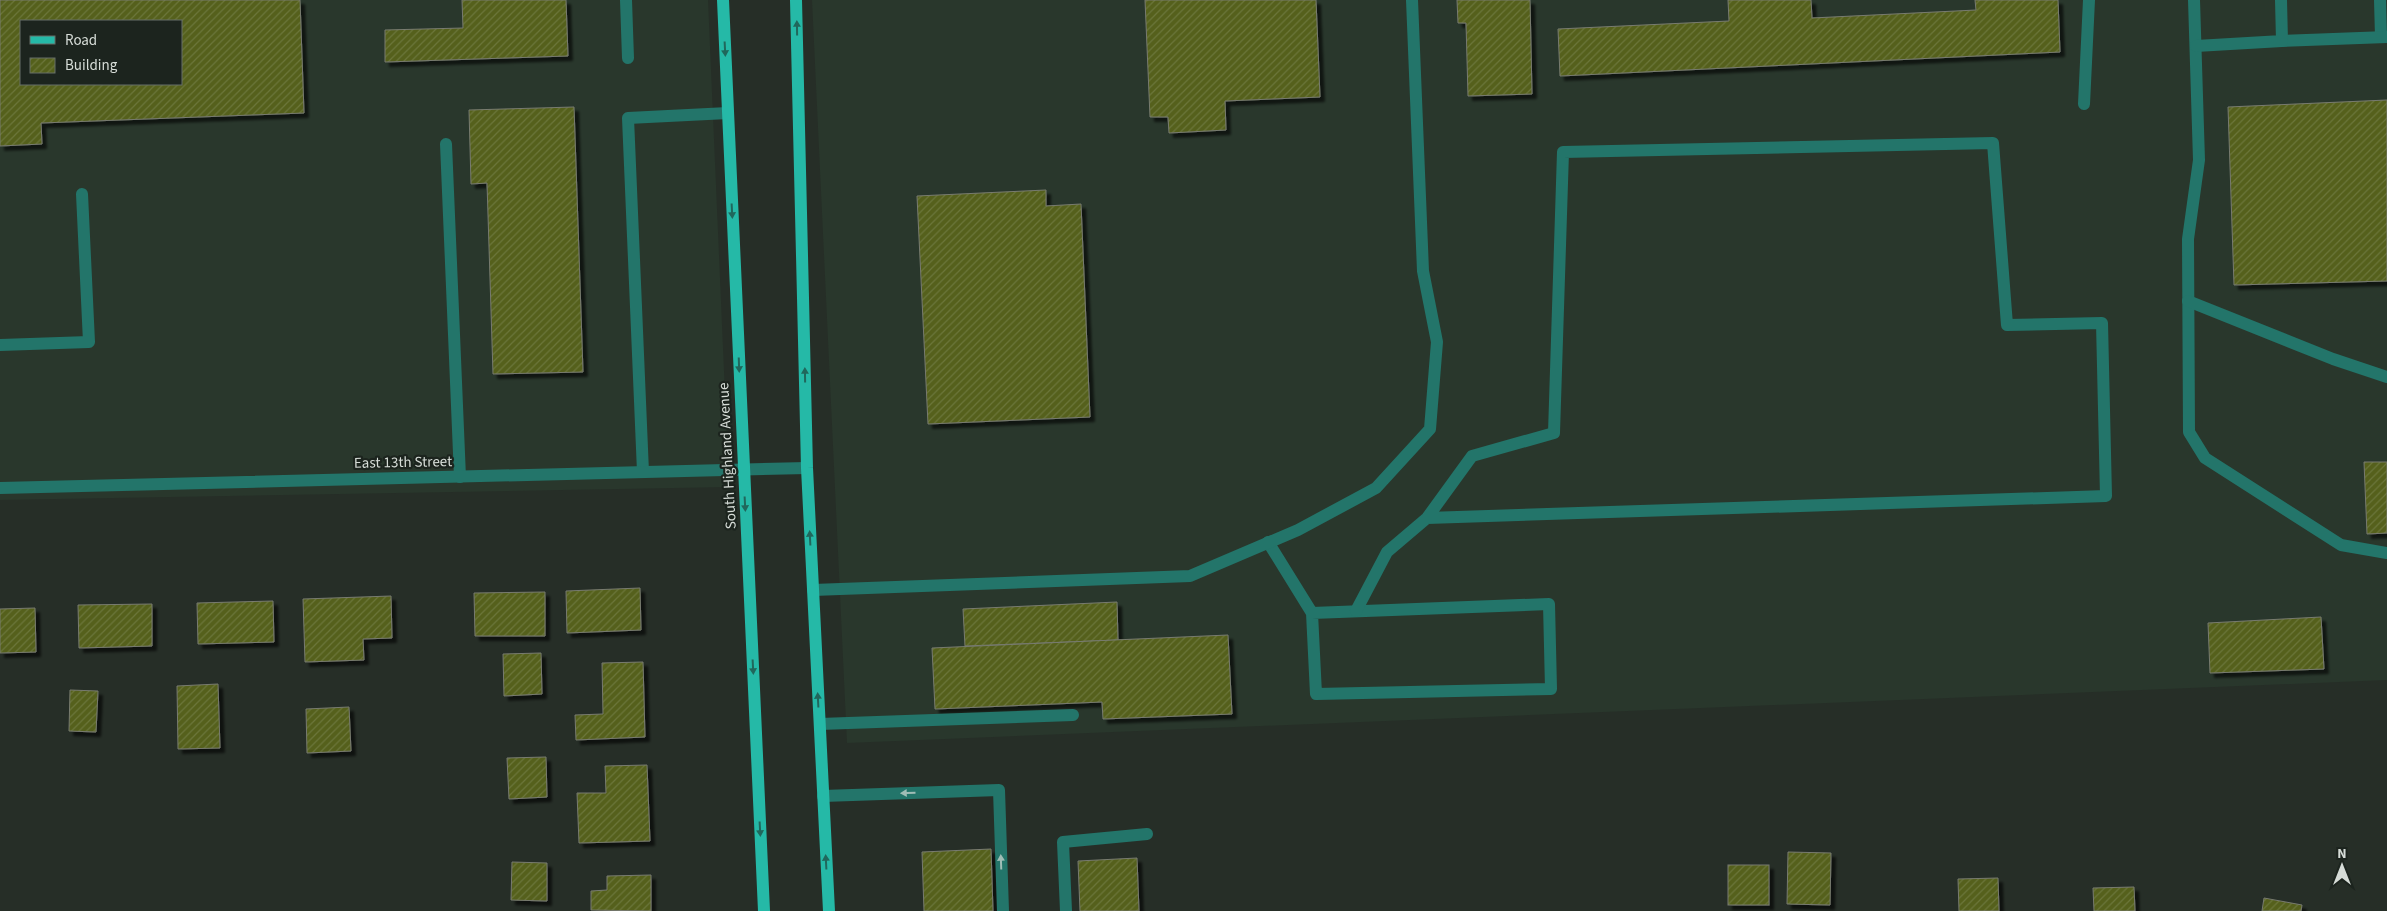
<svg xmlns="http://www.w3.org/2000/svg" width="2387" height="911" viewBox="0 0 2387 911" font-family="'Source Sans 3',sans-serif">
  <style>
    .built { fill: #29372c; fill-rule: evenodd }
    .building { fill: url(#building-hatch); stroke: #787b70; fill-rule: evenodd; filter: url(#shadow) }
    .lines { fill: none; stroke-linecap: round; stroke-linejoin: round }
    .minor { stroke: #23756a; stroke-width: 12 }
    .major { stroke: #25b9a7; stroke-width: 12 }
    .oneway { fill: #20675c }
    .oneway2 { fill: #a0bdb6 }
    .labels { text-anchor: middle; stroke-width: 4.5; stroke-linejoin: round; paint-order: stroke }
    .street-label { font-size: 15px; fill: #d6dcd7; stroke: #1c241e }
  </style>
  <defs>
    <pattern id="building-hatch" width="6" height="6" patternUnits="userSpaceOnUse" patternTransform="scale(1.25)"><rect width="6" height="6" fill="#54601b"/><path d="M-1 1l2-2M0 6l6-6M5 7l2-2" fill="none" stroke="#6c763b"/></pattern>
    <filter id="shadow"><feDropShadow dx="4.5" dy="4.5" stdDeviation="1" flood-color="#0009"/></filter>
  </defs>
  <rect width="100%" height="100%" fill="#262e27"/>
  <g class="built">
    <path d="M0 0H708L729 487 0 500ZM21 21H181V84H21Z"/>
    <polygon points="812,0 2387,0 2387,680 847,743"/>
  </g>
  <g class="building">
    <path d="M0 0H300L304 113 41 123 42 144 0 146ZM21 21H181V84H21Z"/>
    <polygon points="462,0 566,0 568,56 385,62 385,30 463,28"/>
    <polygon points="1145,0 1316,0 1320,97 1225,101 1226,130 1169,133 1168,117 1150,117"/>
    <polygon points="1457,0 1530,0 1532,94 1468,96 1466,23 1458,23"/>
    <polygon points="1728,0 1811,0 1812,18 1976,10 1975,0 2058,0 2060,52 1560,76 1558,29 1729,21"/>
    <polygon points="2387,100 2387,281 2234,285 2228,107"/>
    <polygon points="574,107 583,372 493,374 487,183 471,184 469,110"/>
    <polygon points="1046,190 1046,206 1081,204 1090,417 928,424 917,196"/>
    <polygon points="2364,462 2387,462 2387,533 2367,534"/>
    <polygon points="640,588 641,630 567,633 566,591"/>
    <polygon points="545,592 545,636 475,636 474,593"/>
    <polygon points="391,596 392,638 363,639 364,660 305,662 303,599"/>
    <polygon points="273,601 274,642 198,644 197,603"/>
    <polygon points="1117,602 1118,640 965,646 963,609"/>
    <polygon points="152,604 152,646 79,648 78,605"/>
    <polygon points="35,608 36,652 0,653 0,609"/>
    <polygon points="2321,617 2324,669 2210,673 2208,623"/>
    <polygon points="1228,635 1232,714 1103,719 1102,702 935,709 932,648"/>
    <polygon points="541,653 542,694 504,696 503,654"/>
    <polygon points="643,662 645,737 576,740 575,715 603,714 602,663"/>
    <polygon points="218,684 220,748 178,749 177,686"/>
    <polygon points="70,690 98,691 96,732 69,731"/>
    <polygon points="349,707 351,751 307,753 306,709"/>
    <polygon points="546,757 547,797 509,799 507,758"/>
    <polygon points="647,765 650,841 579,843 577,793 606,793 605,766"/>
    <polygon points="991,849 993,911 924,911 922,852"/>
    <polygon points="1788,852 1831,853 1830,905 1787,904"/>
    <polygon points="1137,858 1139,911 1080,911 1078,861"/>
    <polygon points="512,862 547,863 547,901 511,900"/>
    <rect x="1728" y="865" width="41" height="40"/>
    <polygon points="651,875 651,911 591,910 591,891 607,890 607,876"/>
    <polygon points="1998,878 1999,911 1959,911 1958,879"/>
    <polygon points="2134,887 2135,911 2094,911 2093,888"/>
    <polygon points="2264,898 2302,905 2301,911 2262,911"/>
  </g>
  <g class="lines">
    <g class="minor">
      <polyline points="626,0 628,58"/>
      <polyline points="2194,0 2199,160 2188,239 2189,432 2205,458 2341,545 2387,553"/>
      <polyline points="2380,0 2381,37"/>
      <polyline points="2282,41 2387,37"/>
      <polyline points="2196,46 2282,41 2281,0"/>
      <polyline points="2084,104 2089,0"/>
      <polyline points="446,144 460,477"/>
      <polyline points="2188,301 2333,359 2387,377"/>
      <polyline points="0,345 89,342 82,194"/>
      <polyline points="643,472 628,118 728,113"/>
      <polyline points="0,488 807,468"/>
      <polyline points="1268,542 1312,613 1316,694 1551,689 1549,604 1312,613"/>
      <polyline points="813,590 1190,576 1298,530 1376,488 1430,429 1437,342 1423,271 1412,0"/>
      <polyline points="1356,611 1387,552 1427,518 1472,456 1554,433 1563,152 1993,143 2007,325 2102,323 2106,496 1427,518"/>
      <polyline points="820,724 1073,715"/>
      <polyline points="823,796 999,790 1003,911"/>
      <polyline points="1066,911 1063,842 1147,834"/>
    </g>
    <g class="major">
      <polyline points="723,0 764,911"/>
      <polyline points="796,0 807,468 829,911"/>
    </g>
  </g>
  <defs><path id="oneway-solid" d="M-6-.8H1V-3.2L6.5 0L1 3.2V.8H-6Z" transform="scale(1.25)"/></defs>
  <g class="oneway">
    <use href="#oneway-solid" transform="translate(797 28) rotate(-91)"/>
    <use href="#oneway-solid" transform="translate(725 49) rotate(87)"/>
    <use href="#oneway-solid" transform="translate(732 211) rotate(87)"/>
    <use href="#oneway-solid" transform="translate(739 365) rotate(88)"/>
    <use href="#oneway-solid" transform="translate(805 375) rotate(-91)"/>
    <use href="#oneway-solid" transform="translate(745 504) rotate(87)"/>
    <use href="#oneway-solid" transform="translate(810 538) rotate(-93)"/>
    <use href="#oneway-solid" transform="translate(753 667) rotate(87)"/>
    <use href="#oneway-solid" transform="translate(818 700) rotate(-93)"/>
    <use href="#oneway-solid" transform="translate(760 829) rotate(87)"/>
    <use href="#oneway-solid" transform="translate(826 862) rotate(-93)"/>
  </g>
  <g class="oneway2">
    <use href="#oneway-solid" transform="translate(908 793) rotate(178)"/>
    <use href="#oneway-solid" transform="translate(1001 862) rotate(-92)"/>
  </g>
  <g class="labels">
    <g class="street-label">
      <text transform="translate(727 456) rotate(-93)" y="5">South Highland Avenue</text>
      <text transform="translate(403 462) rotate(-1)" y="5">East 13th Street</text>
    </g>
  </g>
  <rect x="20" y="20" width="162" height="65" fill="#1c241e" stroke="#666e68"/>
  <rect x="30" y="36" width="25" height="8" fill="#25b9a7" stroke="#666e68"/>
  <text x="65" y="45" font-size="15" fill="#d6dcd7">Road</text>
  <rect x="30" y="58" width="25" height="15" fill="url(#building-hatch)" stroke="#666e68"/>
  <text x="65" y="70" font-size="15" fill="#d6dcd7">Building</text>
  <g transform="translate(2342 866)" stroke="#1c241e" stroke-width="4" paint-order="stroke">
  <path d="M0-4L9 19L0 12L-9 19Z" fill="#d6dcd7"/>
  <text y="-8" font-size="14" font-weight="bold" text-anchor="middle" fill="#d6dcd7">N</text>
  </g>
</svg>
